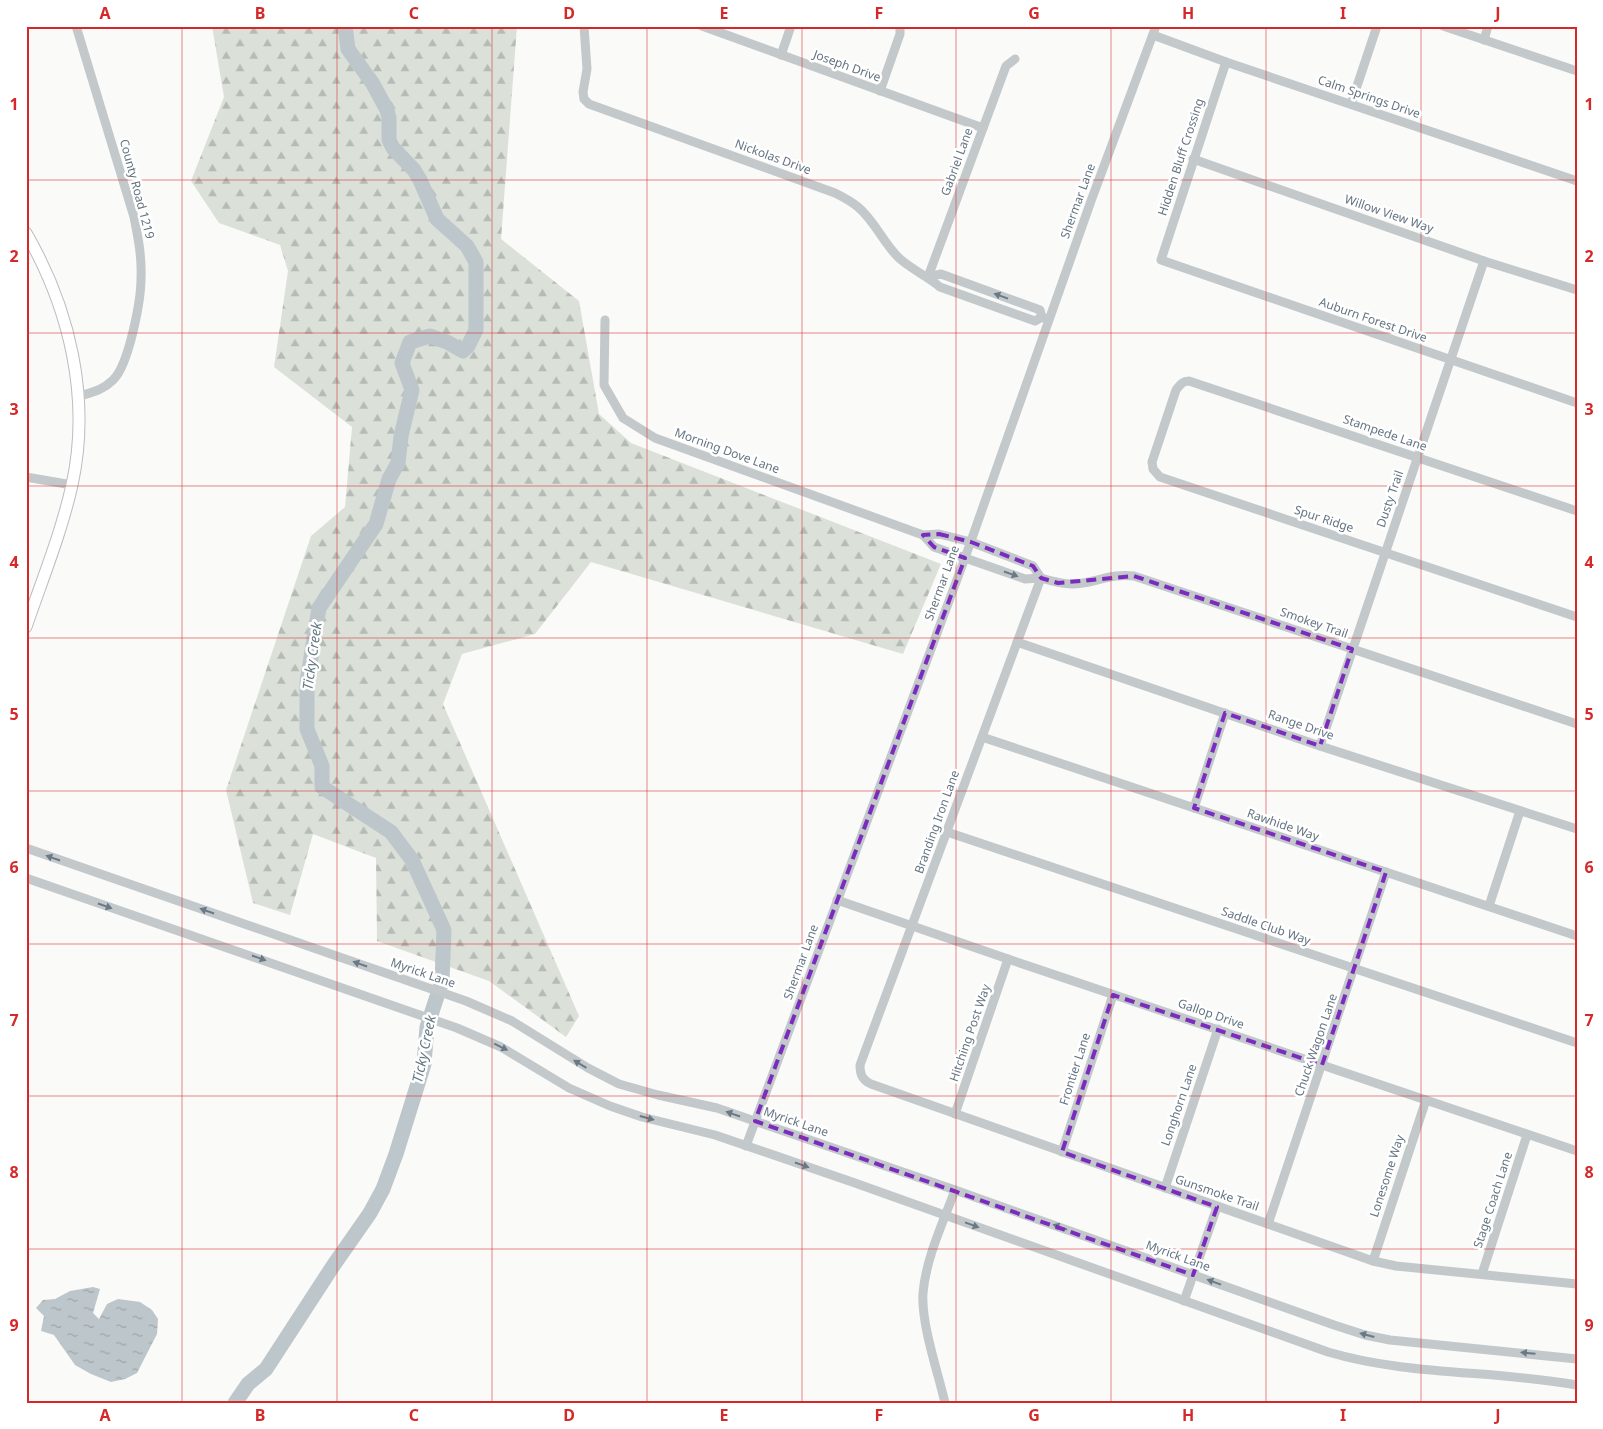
<svg xmlns="http://www.w3.org/2000/svg" width="1603" height="1429" viewBox="0 0 1603 1429" font-family="'Noto Sans',sans-serif">
  <style>
    .forest { fill: url(#forest-firs) }
    .water { fill: url(#water-ripples) }
    .lines { fill: none; stroke-linecap: round; stroke-linejoin: round }
    .river { stroke: #bcc6cb; stroke-width: 15 }
    .major-casing { stroke: #b9bdc1; stroke-width: 13 }
    .minor { stroke: #c3c8cb; stroke-width: 9 }
    .major { stroke: #fff; stroke-width: 11 }
    .oneway { fill: #6a7986 }
    .marked { fill: none; stroke: #7b2cbf; stroke-width: 4; stroke-dasharray: 10 6; stroke-linejoin: round }
    .grid { fill: none; stroke: #d62828; stroke-width: 1; stroke-opacity: 0.55 }
    .labels { text-anchor: middle; stroke-width: 5; stroke-linejoin: round; paint-order: stroke }
    .street-label { font-size: 12px; fill: #657582; stroke: #fff }
    .water-label { font-size: 14px; font-style: italic; fill: #657a83; stroke: #fff }
    .neatline { fill: none; stroke: #d62828; stroke-width: 2 }
    .grid-label { font-size: 16px; text-anchor: middle; font-weight: bold; fill: #d62828 }
  </style>
  <defs>
    <pattern id="forest-firs" width="22" height="20" patternUnits="userSpaceOnUse" patternTransform="scale(1.25)"><rect width="22" height="20" fill="#dbe1d9"/><path d="M5 1l3.5 6h-7zM16 11l3.5 6h-7z" fill="#b5bbb5"/></pattern>
    <pattern id="water-ripples" width="26" height="14" patternUnits="userSpaceOnUse" patternTransform="scale(1.25)"><rect width="26" height="14" fill="#bcc6cb"/><path d="M2 4q2-2 4 0t4 0M15 11q2-2 4 0t4 0" fill="none" stroke="#9ca5aa"/></pattern>
  </defs>
  <rect width="100%" height="100%" fill="#fafaf8"/>
  <polygon class="forest" points="212,26 517,26 501,239 579,301 599,414 631,443 941,564 903,654 591,562 535,634 462,654 443,704 579,1016 566,1037 489,981 377,941 376,858 313,834 290,915 253,903 226,790 311,536 345,507 352,427 274,367 288,271 280,245 219,223 191,181 224,97"/>
  <polygon class="water" points="93,1287 100,1289 93,1313 99,1319 107,1304 118,1299 140,1302 152,1310 158,1319 157,1334 137,1373 125,1379 111,1382 91,1374 75,1365 54,1335 41,1331 44,1316 36,1308 43,1300 55,1299 70,1291"/>
  <g class="lines">
    <polyline class="river" points="235,1403 248,1384 266,1369 333,1266 370,1213 383,1189 396,1154 424,1064 427,1027 442,981 444,930 412,860 391,832 322,787 322,766 307,729 307,682 319,608 376,524 389,479 398,463 401,436 412,390 402,363 410,342 430,336 447,342 463,351 468,346 476,330 476,262 467,246 437,219 420,180 414,170 393,148 389,140 389,118 387,110 373,84 348,49 345,26"/>
    <defs>
      <path id="major" d="M26 233C70 309 91 399 72 485 61 534 42 580 26 627"/>
    </defs>
    <use href="#major" class="major-casing"/>
    <g class="minor">
      <path d="M76 26 134 217C138 237 142 257 141 278 141 300 129 365 113 380 103 390 93 392 80 396"/>
      <path d="M584 26 587 69 583 92 584 99 589 104 835 193C843 197 851 201 858 207 875 221 883 243 899 258 911 269 927 276 940 287L1035 321 1042 317 1048 320"/>
      <polyline points="702,26 983,128"/>
      <polyline points="1443,26 1577,71"/>
      <polyline points="1153,35 1226,62 1577,181"/>
      <polyline points="1484,40 1488,26"/>
      <polyline points="781,55 791,26"/>
      <polyline points="1226,62 1161,260 1577,403"/>
      <polyline points="880,91 900,34 900,26"/>
      <polyline points="1351,104 1377,26"/>
      <polyline points="1193,159 1484,261 1577,290"/>
      <polyline points="928,277 1006,66 1015,59"/>
      <polyline points="928,277 941,274 1040,310 1042,317"/>
      <polyline points="605,320 604,385 623,418 655,438 923,535 939,534 971,542 1033,566 1041,578 1025,579 965,558 934,547 923,535"/>
      <polyline points="26,477 72,485"/>
      <path d="M1577 511 1189 381C1182 381 1180 385 1176 390L1152 462 1153 469 1160 477 1577 617"/>
      <polyline points="1017,642 1320,746 1577,829"/>
      <path d="M1577 724 1134 576C1108 573 1094 584 1072 584 1061 584 1051 581 1041 578L860 1065C860 1074 862 1080 871 1084L1373 1261 1396 1266 1577 1284"/>
      <polyline points="982,737 1577,936"/>
      <polyline points="1320,746 1484,261"/>
      <polyline points="1194,808 1225,713"/>
      <polyline points="947,832 1577,1043"/>
      <polyline points="26,848 466,1001 512,1021 588,1068 619,1084 658,1095 717,1108 955,1190 1334,1325 1365,1335 1390,1340 1577,1359"/>
      <path d="M26 878 457 1028 501 1047 569 1088 610 1106 642 1117 715 1135 855 1183 1328 1352C1409 1376 1494 1370 1577 1385"/>
      <polyline points="837,900 1008,959 1577,1151"/>
      <polyline points="1489,906 1520,811"/>
      <polyline points="955,1114 1008,959"/>
      <polyline points="746,1146 965,558 1091,201 1156,26"/>
      <polyline points="1062,1152 1113,995"/>
      <polyline points="1165,1188 1218,1029"/>
      <polyline points="1268,1224 1386,872"/>
      <polyline points="1373,1261 1426,1100"/>
      <polyline points="1482,1274 1527,1135"/>
      <polyline points="1184,1301 1217,1207"/>
      <path d="M945 1403C938 1372 921 1324 923 1293 926 1258 943 1223 955 1190"/>
    </g>
    <use href="#major" class="major"/>
  </g>
  <defs><path id="oneway-solid" d="M-6-.8H1V-3.2L6.5 0L1 3.2V.8H-6Z" transform="scale(1.25)"/></defs>
  <g class="oneway">
    <use href="#oneway-solid" transform="translate(1001 296) rotate(-160)"/>
    <use href="#oneway-solid" transform="translate(1011 574) rotate(19)"/>
    <use href="#oneway-solid" transform="translate(53 858) rotate(-161)"/>
    <use href="#oneway-solid" transform="translate(105 906) rotate(19)"/>
    <use href="#oneway-solid" transform="translate(207 911) rotate(-161)"/>
    <use href="#oneway-solid" transform="translate(259 958) rotate(19)"/>
    <use href="#oneway-solid" transform="translate(360 964) rotate(-161)"/>
    <use href="#oneway-solid" transform="translate(501 1047) rotate(26)"/>
    <use href="#oneway-solid" transform="translate(580 1064) rotate(-149)"/>
    <use href="#oneway-solid" transform="translate(733 1114) rotate(-161)"/>
    <use href="#oneway-solid" transform="translate(647 1118) rotate(15)"/>
    <use href="#oneway-solid" transform="translate(802 1165) rotate(19)"/>
    <use href="#oneway-solid" transform="translate(972 1225) rotate(20)"/>
    <use href="#oneway-solid" transform="translate(1060 1227) rotate(-160)"/>
    <use href="#oneway-solid" transform="translate(1214 1282) rotate(-160)"/>
    <use href="#oneway-solid" transform="translate(1367 1335) rotate(-165)"/>
    <use href="#oneway-solid" transform="translate(1528 1353) rotate(-175)"/>
  </g>
  <path class="marked" d="M939 534 971 542 1033 566 1041 578 1058 583 1134 576 1352 649 1320 746 1225 713 1194 808 1386 872 1322 1065 1113 995 1062 1152 1217 1207 1193 1275 755 1121 965 558 934 547 923 535Z"/>
  <path class="grid" d="M182 26V1403M337 26V1403M492 26V1403M647 26V1403M802 26V1403M956 26V1403M1111 26V1403M1266 26V1403M1421 26V1403M26 180H1577M26 333H1577M26 486H1577M26 638H1577M26 791H1577M26 944H1577M26 1096H1577M26 1249H1577"/>
  <g class="labels">
    <g class="street-label">
      <text transform="translate(847 66) rotate(20)" y="4">Joseph Drive</text>
      <text transform="translate(1369 97) rotate(19)" y="4">Calm Springs Drive</text>
      <text transform="translate(773 157) rotate(20)" y="4">Nickolas Drive</text>
      <text transform="translate(1181 157) rotate(-72)" y="4">Hidden Bluff Crossing</text>
      <text transform="translate(957 162) rotate(-70)" y="4">Gabriel Lane</text>
      <text transform="translate(137 189) rotate(75)" y="4">County Road 1219</text>
      <text transform="translate(1078 201) rotate(-70)" y="4">Shermar Lane</text>
      <text transform="translate(1389 214) rotate(19)" y="4">Willow View Way</text>
      <text transform="translate(1373 320) rotate(19)" y="4">Auburn Forest Drive</text>
      <text transform="translate(1385 433) rotate(19)" y="4">Stampede Lane</text>
      <text transform="translate(727 451) rotate(20)" y="4">Morning Dove Lane</text>
      <text transform="translate(1390 499) rotate(-71)" y="4">Dusty Trail</text>
      <text transform="translate(1324 519) rotate(18)" y="4">Spur Ridge</text>
      <text transform="translate(942 583) rotate(-70)" y="4">Shermar Lane</text>
      <text transform="translate(1314 623) rotate(19)" y="4">Smokey Trail</text>
      <text transform="translate(1301 725) rotate(19)" y="4">Range Drive</text>
      <text transform="translate(937 822) rotate(-70)" y="4">Branding Iron Lane</text>
      <text transform="translate(1283 825) rotate(19)" y="4">Rawhide Way</text>
      <text transform="translate(1266 926) rotate(19)" y="4">Saddle Club Way</text>
      <text transform="translate(801 962) rotate(-70)" y="4">Shermar Lane</text>
      <text transform="translate(423 973) rotate(19)" y="4">Myrick Lane</text>
      <text transform="translate(1211 1014) rotate(19)" y="4">Gallop Drive</text>
      <text transform="translate(970 1033) rotate(-71)" y="4">Hitching Post Way</text>
      <text transform="translate(1316 1045) rotate(-71)" y="4">Chuck Wagon Lane</text>
      <text transform="translate(1075 1069) rotate(-72)" y="4">Frontier Lane</text>
      <text transform="translate(1179 1105) rotate(-71)" y="4">Longhorn Lane</text>
      <text transform="translate(796 1122) rotate(19)" y="4">Myrick Lane</text>
      <text transform="translate(1387 1176) rotate(-72)" y="4">Lonesome Way</text>
      <text transform="translate(1217 1193) rotate(19)" y="4">Gunsmoke Trail</text>
      <text transform="translate(1493 1200) rotate(-72)" y="4">Stage Coach Lane</text>
      <text transform="translate(1178 1256) rotate(20)" y="4">Myrick Lane</text>
    </g>
    <g class="water-label">
      <text transform="translate(312 656) rotate(-82)" y="5">Ticky Creek</text>
      <text transform="translate(424 1049) rotate(-78)" y="5">Ticky Creek</text>
    </g>
  </g>
  <rect width="1603" height="1429" fill="none" stroke="#ffffff" stroke-width="55"/>
  <rect x="28" y="28" width="1548" height="1374" class="neatline"/>
  <g class="grid-label">
    <text x="105" y="19">A</text>
    <text x="260" y="19">B</text>
    <text x="414" y="19">C</text>
    <text x="569" y="19">D</text>
    <text x="724" y="19">E</text>
    <text x="879" y="19">F</text>
    <text x="1034" y="19">G</text>
    <text x="1188" y="19">H</text>
    <text x="1343" y="19">I</text>
    <text x="1498" y="19">J</text>
    <text x="14" y="110">1</text>
    <text x="1589" y="110">1</text>
    <text x="14" y="262">2</text>
    <text x="1589" y="262">2</text>
    <text x="14" y="415">3</text>
    <text x="1589" y="415">3</text>
    <text x="14" y="568">4</text>
    <text x="1589" y="568">4</text>
    <text x="14" y="720">5</text>
    <text x="1589" y="720">5</text>
    <text x="14" y="873">6</text>
    <text x="1589" y="873">6</text>
    <text x="14" y="1026">7</text>
    <text x="1589" y="1026">7</text>
    <text x="14" y="1178">8</text>
    <text x="1589" y="1178">8</text>
    <text x="14" y="1331">9</text>
    <text x="1589" y="1331">9</text>
    <text x="105" y="1421">A</text>
    <text x="260" y="1421">B</text>
    <text x="414" y="1421">C</text>
    <text x="569" y="1421">D</text>
    <text x="724" y="1421">E</text>
    <text x="879" y="1421">F</text>
    <text x="1034" y="1421">G</text>
    <text x="1188" y="1421">H</text>
    <text x="1343" y="1421">I</text>
    <text x="1498" y="1421">J</text>
  </g>
</svg>
